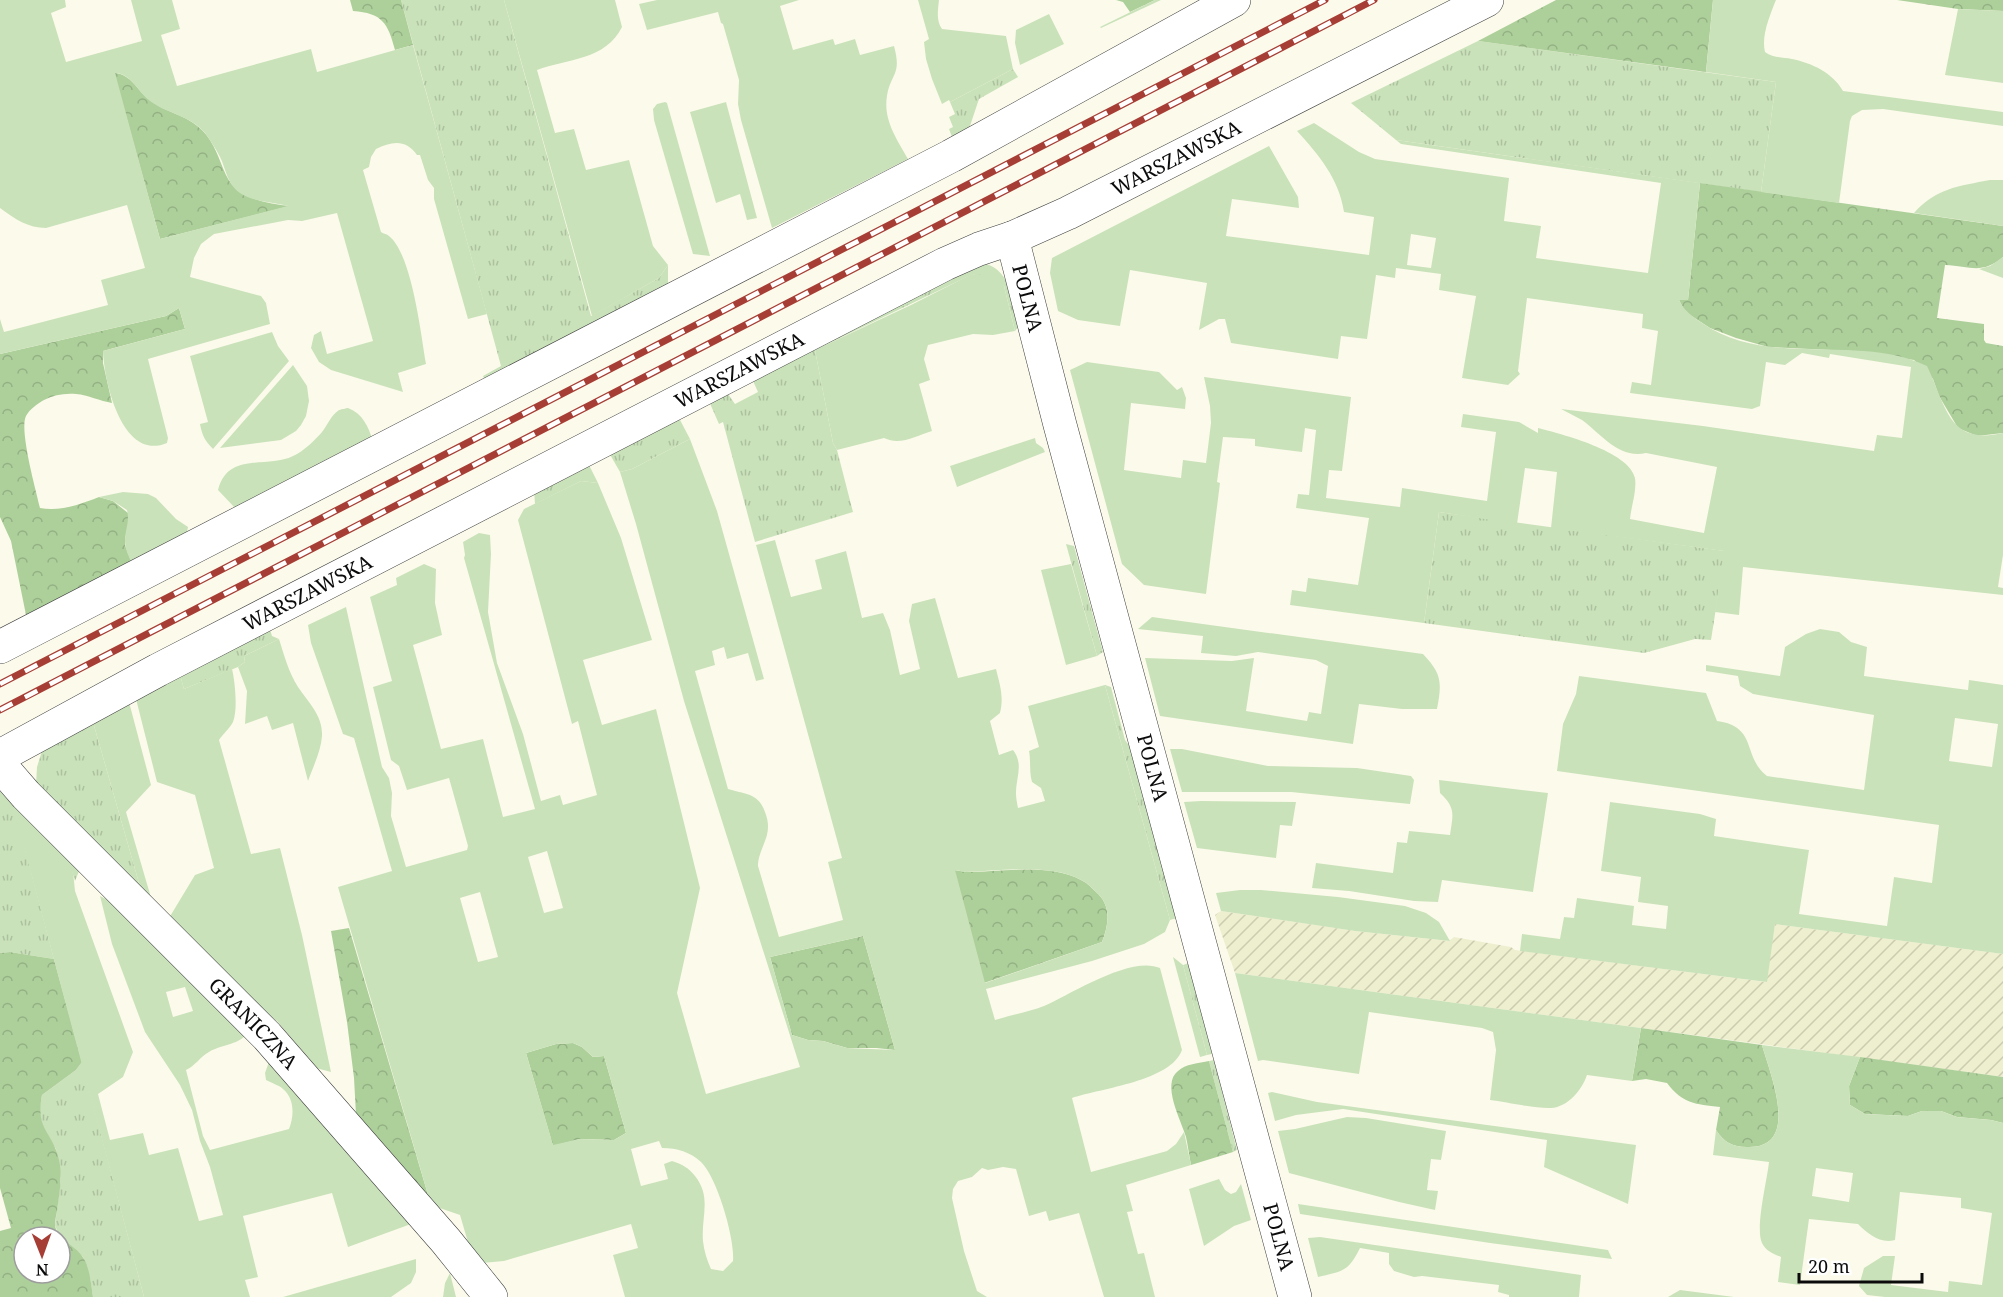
<svg xmlns="http://www.w3.org/2000/svg" width="2003" height="1297" viewBox="0 0 2003 1297" font-family="'Noto Serif',serif">
  <style>
    .farmland { fill: url(#farmland-furrows) }
    .grass { fill: url(#grass-tufts) }
    .forest { fill: url(#forest-crowns); fill-rule: evenodd }
    .park { fill: #cae2ba; fill-rule: evenodd }
    .lines { fill: none; stroke-linecap: round; stroke-linejoin: round }
    .minor-casing { stroke: #3e3e3e; stroke-width: 34 }
    .minor { stroke: #fff; stroke-width: 33 }
    .rail-casing { stroke: #a73e36; stroke-width: 7 }
    .rail { stroke: #fff; stroke-width: 4.5; stroke-dasharray: 14; stroke-linecap: butt }
    .labels { text-anchor: middle; stroke-width: 6; stroke-linejoin: round; paint-order: stroke }
    .street-label { font-size: 20px; fill: #0b0b0b; stroke: #fff }
  </style>
  <defs>
    <pattern id="farmland-furrows" width="10" height="10" patternUnits="userSpaceOnUse" patternTransform="scale(1.5)"><rect width="10" height="10" fill="#eeefcf"/><path d="M-1 1l2-2M0 10L10 0M9 11l2-2" fill="none" stroke="#cbccb0"/></pattern>
    <pattern id="grass-tufts" width="24" height="20" patternUnits="userSpaceOnUse" patternTransform="scale(1.5)"><rect width="24" height="20" fill="#cae2ba"/><path d="M3 7l-1-3M5 7V3M7 7l1-3M15 17l-1-3M17 17v-4M19 17l1-3" fill="none" stroke="#acc19f"/></pattern>
    <pattern id="forest-crowns" width="20" height="18" patternUnits="userSpaceOnUse" patternTransform="scale(1.5)"><rect width="20" height="18" fill="#add09b"/><path d="M2 6a3 3 0 1 1 6 0M12 15a3 3 0 1 1 6 0" fill="none" stroke="#94b184"/></pattern>
  </defs>
  <rect width="100%" height="100%" fill="#fcfbeb"/>
  <polygon class="farmland" points="1221,911 1355,931 1449,941 1454,937 1511,947 1515,950 1766,982 1775,924 2003,954 2003,1077 1235,973 1215,915"/>
  <g class="grass">
    <polygon points="401,0 504,0 591,316 659,278 668,265 668,289 486,383 483,376 501,366"/>
    <polygon points="1478,41 1776,82 1761,192 1396,140 1351,103"/>
    <polygon points="1013,69 1018,77 979,99 967,135 959,139 956,134 952,137 949,129 953,127 949,117 955,114 950,102"/>
    <path d="M982 263C1011 268 1013 302 1020 325L1015 331 1004 286 973 274 815 350 833 443 837 450 853 512 755 542 723 422 719 424 708 399 728 394 735 404 758 392 753 381Z"/>
    <polygon points="679,418 690,439 632,469 620,472 608,451"/>
    <polygon points="589,465 598,483 581,481 535,504 534,490"/>
    <polygon points="1439,512 1725,551 1711,640 1695,639 1644,653 1424,623"/>
    <polygon points="1066,544 1074,546 1103,652 1097,656"/>
    <polygon points="269,626 272,636 279,639 244,656 245,662 238,667 184,689 180,675"/>
    <polygon points="1105,685 1111,687 1125,740 1131,748 1177,918 1170,920"/>
    <polygon points="93,722 141,890 36,784 37,767 42,751"/>
    <polygon points="0,788 82,864 75,881 67,856 38,826 14,807 54,959 10,952 0,953"/>
    <polygon points="1189,963 1212,1054 1207,1055 1183,965"/>
    <polygon points="1214,1060 1237,1150 1233,1152 1209,1061"/>
    <polygon points="82,1062 144,1297 93,1297 90,1278 83,1257 59,1236 55,1225 61,1178 56,1149 43,1128 39,1111 42,1095 76,1070"/>
  </g>
  <g class="forest">
    <path d="M350 0H401L413 45 395 50C388 23 382 13 353 11Z"/>
    <polygon points="1116,0 1155,0 1130,12 1123,2"/>
    <polygon points="1556,0 1713,0 1706,72 1478,41"/>
    <polygon points="1897,0 2003,0 2003,11 1958,9"/>
    <path d="M114 73C132 74 137 91 150 100 166 113 186 114 202 130 215 143 219 160 226 175 237 199 266 203 290 206L160 239Z"/>
    <path d="M1700 183 2003 226V257C1982 275 1970 266 1945 265L1937 318 1984 324V340L1986 343 2003 346V433L1977 436 1958 428 1939 396 1933 379 1914 360 1853 351 1768 347 1736 338 1710 328 1690 315 1683 308 1679 300H1688Z"/>
    <path d="M179 308 185 329 103 351V363L112 403C100 401 88 395 76 394 64 393 54 395 44 400 37 404 30 409 26 416 19 430 36 490 40 508 60 512 81 504 99 497L113 501 128 513V528L125 538V545L131 561 26 615 11 541 0 517V354L166 316Z"/>
    <path d="M954 870 966 872C1001 872 1049 863 1081 880 1086 882 1091 887 1095 891 1112 905 1109 924 1102 942L984 983Z"/>
    <polygon points="349,928 431,1205 356,1115 354,1078 347,1022 331,931"/>
    <polygon points="863,936 895,1050 876,1048 847,1048 823,1041 808,1040 792,1035 770,957"/>
    <path d="M10 952 54 959 82 1062 76 1070 42 1095C35 1131 53 1131 59 1160 63 1177 59 1195 57 1211 56 1216 55 1221 55 1225 57 1240 75 1245 82 1256 90 1267 91 1284 93 1297H0V1231L11 1228 0 1188V953ZM24 1237H60V1273H24Z"/>
    <path d="M1641 1028 1762 1045C1770 1074 1802 1149 1747 1147 1732 1147 1724 1142 1716 1130L1720 1107C1695 1104 1683 1104 1667 1083L1646 1079 1632 1081Z"/>
    <polygon points="573,1043 582,1047 593,1057 604,1056 626,1133 614,1140 580,1139 553,1146 526,1053 556,1044"/>
    <polygon points="1860,1057 2003,1077 2003,1123 1991,1120 1957,1117 1941,1111 1922,1111 1908,1116 1865,1114 1850,1105 1849,1086"/>
    <path d="M1209 1061 1233 1152 1191 1165C1189 1155 1188 1146 1186 1137 1181 1120 1161 1084 1178 1071 1185 1064 1199 1063 1209 1061Z"/>
  </g>
  <g class="park">
    <path d="M0 0H65L66 7 51 13 66 62 142 41 131 0H172L180 29 161 35 177 86 311 49 317 72 413 45 487 314 468 319 434 199V188L428 180 420 155H417C406 139 392 141 376 149L371 157 369 167 363 170 381 232C384 234 387 234 389 236 412 254 421 335 426 364L398 373 403 392 331 370 319 362 311 348 314 335 321 331 327 354 373 341 337 213 302 221 288 220 214 234 201 244 194 258 190 277 261 296 266 303 270 324 148 359 168 438 167 443C122 462 104 381 103 351L185 329 179 308 166 316 0 354V319L4 332 108 305 101 280 145 268 127 205 46 228C28 228 15 219 0 208ZM115 73C132 74 137 91 150 101 167 114 190 115 205 133 210 140 216 149 220 157 226 169 227 184 240 193 253 202 273 202 288 206L160 239Z"/>
    <path d="M504 0H615L622 27C606 60 567 59 537 70L555 133 574 129 586 170 629 160 653 246 668 265 659 278 592 316Z"/>
    <path d="M657 0H799L780 6 793 50 833 39 835 45 855 39 860 55 894 46C902 75 891 73 887 96 883 120 897 139 908 159L772 228 741 120 738 104 739 80 723 24 721 23 718 12 647 30 639 4Z"/>
    <path d="M918 0H939C938 9 936 21 942 29L1006 36 1013 69 950 102 949 100 942 104 932 79 926 59 924 42 929 39Z"/>
    <polygon points="1155,0 1161,0 1101,28 1100,27"/>
    <path d="M1713 0H1776C1770 15 1761 36 1765 52 1773 58 1782 57 1792 59 1812 63 1833 73 1843 91L2003 112V126L1883 109 1862 110 1852 116 1850 121 1839 203 1761 192 1776 82 1706 72Z"/>
    <polygon points="1958,9 2003,11 2003,83 1945,75"/>
    <polygon points="1049,14 1064,44 1020,65 1015,43 1016,30"/>
    <polygon points="665,102 667,103 710,256 693,254 654,120 653,109 657,104"/>
    <polygon points="726,102 757,218 747,220 740,194 716,203 690,112"/>
    <path d="M1314 123 1359 152 1375 159 1509 178 1504 221 1541 226 1536 258 1648 273 1661 183 1401 144 1396 140 1700 183 1688 300H1679C1684 311 1692 316 1702 323 1769 369 1856 333 1927 366 1946 405 1948 446 2003 433V555L1998 587 2003 588V595L1743 567 1739 615 1715 612 1724 551 1551 528 1557 472 1525 468 1517 524 1439 512 1424 623 1290 605 1292 590 1306 592 1308 578 1358 585 1369 518 1296 508 1298 494 1309 495 1316 430 1305 428 1302 452 1255 446V439L1223 437 1217 482 1220 483 1206 594 1144 585 1122 564 1070 370 1087 362 1159 372 1177 390 1182 387 1186 398 1185 409 1131 403 1124 470 1181 478 1183 460 1206 463 1211 423 1210 406 1204 377 1351 397 1342 471 1329 470 1326 498 1400 507 1402 488 1487 501 1496 432 1461 427 1463 414 1519 422 1538 433V428C1561 434 1629 451 1635 478 1637 491 1631 507 1630 519L1704 533 1717 467 1646 453C1619 459 1602 435 1582 420 1575 416 1568 413 1561 409L1703 426 1874 451 1877 435 1902 438 1911 367 1830 354 1829 358 1802 353 1785 365 1766 362 1760 406 1752 409 1630 393 1632 382 1651 385 1658 331 1642 328 1643 314 1527 298 1518 371 1520 374 1508 385 1462 378 1476 296 1439 290 1441 274 1396 268 1395 278 1376 275 1367 339 1341 336 1338 359 1231 343 1225 319H1219L1199 330 1207 283 1130 270 1120 326 1078 320 1058 311 1050 273 1052 258 1269 146 1298 197 1299 208 1232 199 1226 236 1369 255 1374 217 1344 212C1339 179 1319 155 1297 131ZM1411 234 1436 238 1431 268 1407 265Z"/>
    <path d="M1990 180H2003V226L1914 213C1936 188 1959 186 1990 180Z"/>
    <polygon points="2003,257 2003,278 1979,269 1990,266"/>
    <path d="M972 274 990 275 1004 286 1015 331 993 335 973 334 928 345 924 359 930 380 919 384 932 431C916 436 900 446 884 438L837 450 833 443 815 350 913 304Z"/>
    <path d="M272 332 278 346 289 361 213 449C205 441 202 435 200 424L208 422 190 356Z"/>
    <polygon points="293,365 307,386 309,401 306,416 301,425 296,431 281,440 220,448"/>
    <path d="M348 408C363 414 368 426 373 441L235 508 218 490C228 451 267 469 293 456 304 451 314 441 322 432 327 426 331 415 339 410 339 410 347 408 348 408Z"/>
    <polygon points="1035,438 1036,443 1043,448 1045,452 957,487 950,466"/>
    <path d="M690 439 717 511 764 679 756 681 748 653 727 659 724 647 712 651 715 665 695 671 728 789C744 794 759 793 765 812 768 820 769 826 767 835 764 846 758 855 758 866L779 937 843 920 828 862 842 858 756 545 775 540 791 597 822 589 815 560 846 551 862 618 883 613 890 630 900 675 920 669 909 621 912 604 935 598 958 678 996 669C1000 685 1004 697 1000 713L990 721 999 755 1013 750C1024 764 1016 777 1016 793 1016 798 1017 803 1018 808L1045 801 1041 788 1032 782C1029 772 1031 762 1029 751L1039 747 1028 706 1105 685 1170 920 1165 932 1144 944 1092 961 986 989 995 1020C1011 1015 1028 1012 1044 1006 1071 994 1131 955 1160 968L1182 1050C1171 1081 1102 1088 1072 1098L1091 1172 1167 1151 1176 1144 1184 1132 1191 1165 1126 1185 1133 1211 1127 1212 1138 1254 1144 1253 1155 1297H1104L1079 1213 1049 1221 1046 1211 1029 1216 1016 1169 1003 1167 988 1170 982 1168 972 1177 958 1181 953 1189 952 1198 964 1251 977 1291 987 1297H625L613 1255 638 1248 631 1224 504 1261 482 1263 470 1249 460 1215 431 1205 338 887 392 871 354 738 343 734 311 643 308 625 346 607 382 767 389 778 392 793 391 816 406 867 467 850 468 846 449 778 407 790 399 766 391 760 373 687 392 681 370 597 397 585 396 578 424 564 436 569 435 603 442 635 413 645 441 749 483 739 503 817 535 809 464 558 465 555 463 542 479 533 490 535 491 554 488 612 497 663 523 734 541 801 560 795 563 805 597 795 578 721 572 724 518 520 524 509 581 481 598 483 621 538 652 640 583 660 602 725 656 709 700 888 677 993 706 1094 800 1067 684 701 636 524 620 472 632 469ZM547 851 563 908 544 913 528 857ZM955 870 966 872C1000 871 1050 863 1081 880 1086 882 1091 887 1095 891 1112 905 1109 924 1102 942L985 983ZM480 892 498 957 478 962 460 898ZM863 936 895 1050 847 1048 823 1041 808 1040 792 1035 770 957ZM573 1043 582 1047 593 1057 604 1056 626 1133 614 1140 580 1139 553 1145 526 1053 556 1044ZM659 1141 662 1148C677 1148 690 1152 701 1162 717 1177 735 1239 733 1261L723 1271 711 1269C707 1260 704 1251 703 1241 701 1217 712 1197 695 1176 689 1168 682 1164 672 1161L664 1164 668 1179 641 1186 631 1149Z"/>
    <path d="M123 492 148 494 156 498 176 519 188 527 187 532 131 561C128 555 125 548 125 541 125 529 130 522 127 510L113 501 99 497Z"/>
    <polygon points="1071,564 1097,656 1066,665 1041,570"/>
    <path d="M1152 617 1423 654C1442 674 1442 682 1437 709H1402L1359 704 1353 744 1160 716 1145 658 1232 661 1254 658 1246 711 1307 721 1309 712 1321 714 1328 666 1316 660 1258 652 1236 656 1201 653 1203 636 1138 629Z"/>
    <path d="M1820 629 1839 632 1851 642 1867 647 1864 676 1968 690 1969 680 2003 685V954L1775 924 1767 982 1520 951 1522 934 1560 939 1564 917 1574 918 1577 898 1634 906 1632 925 1666 929 1668 906 1638 902 1641 877 1601 871 1610 802 1700 814 1716 819 1714 836 1809 850 1799 914 1887 926 1894 877 1932 883 1939 825 1557 771 1563 724 1576 694 1579 676 1706 693 1717 721C1758 726 1742 757 1767 776L1864 790 1874 715 1753 694 1740 686 1738 676 1706 671V665L1780 676 1785 647 1806 634ZM1955 718 1998 724 1992 767 1949 761Z"/>
    <path d="M279 639C284 655 289 673 298 687 309 703 323 716 322 736 321 751 313 767 308 781L293 723 272 730 267 716 245 724 247 691 238 667 245 662 244 656Z"/>
    <path d="M232 669C235 681 238 710 233 722 230 728 223 734 219 740L251 854 280 848 302 935 331 1072 316 1068 277 1021 275 1020 169 918 195 875 214 868 195 795 157 782 136 699 180 675 184 689Z"/>
    <polygon points="129,702 151,785 126,812 152,901 141,890 93,722"/>
    <polygon points="1170,749 1182,749 1268,766 1357,768 1411,776 1414,780 1410,804 1291,792 1182,792"/>
    <path d="M1439 780 1548 793 1533 892 1442 880 1438 902 1414 901 1349 891 1312 888 1316 863 1393 873 1397 842 1407 843 1409 831 1450 835C1453 814 1456 808 1440 793Z"/>
    <polygon points="1201,801 1296,802 1292,826 1280,825 1276,858 1197,848 1184,802"/>
    <path d="M13 806C30 820 53 836 66 855 73 864 74 880 75 891L133 1052 123 1077 98 1094 110 1140 143 1133 149 1155 178 1148 199 1221 223 1215 210 1167 200 1141 192 1110 180 1085 145 1032 112 944 100 896 116 904 247 1034C236 1046 222 1044 209 1052 200 1057 195 1066 186 1070L203 1136 210 1150 289 1129C294 1117 295 1099 283 1089 279 1085 271 1083 266 1080L265 1073 270 1059 411 1224 348 1247 332 1193 243 1216 258 1277 245 1280 250 1297H144ZM185 987 193 1011 173 1017 166 992Z"/>
    <polygon points="1240,890 1261,890 1338,897 1405,906 1426,913 1439,922 1450,941 1355,931 1221,911 1216,893"/>
    <polygon points="1173,957 1183,965 1207,1055 1200,1057"/>
    <path d="M1235 973 1641 1028 1632 1081 1587 1075C1582 1090 1568 1107 1551 1108 1537 1109 1506 1102 1490 1100L1496 1050 1493 1032 1482 1028 1369 1012 1359 1074 1263 1060 1258 1061Z"/>
    <path d="M1762 1045 1860 1057 1849 1086 1850 1105 1865 1114 1908 1116 1922 1111H1941L1957 1117 1991 1120 2003 1123V1297H1885L1867 1295 1859 1286 1864 1268 1883 1256H1895L1891 1285 1948 1292 1949 1281 1982 1285 1992 1213 1961 1208V1198L1900 1192 1895 1240C1880 1244 1868 1234 1858 1224L1809 1219 1800 1285 1778 1282 1781 1257C1773 1254 1766 1251 1762 1243 1755 1228 1767 1181 1769 1162L1713 1155 1716 1130C1724 1142 1732 1147 1747 1147 1802 1149 1770 1074 1762 1045ZM1816 1168 1853 1173 1849 1202 1812 1196Z"/>
    <polygon points="1272,1092 1317,1102 1636,1145 1628,1204 1544,1167 1547,1140 1343,1109 1296,1115 1275,1121 1268,1093"/>
    <polygon points="1347,1117 1366,1118 1446,1131 1441,1160 1431,1159 1427,1190 1438,1191 1435,1210 1399,1202 1289,1173 1278,1131 1295,1129"/>
    <polygon points="1219,1179 1225,1190 1231,1194 1236,1192 1241,1184 1251,1220 1234,1226 1204,1246 1189,1189"/>
    <polygon points="1298,1204 1608,1250 1612,1259 1490,1243 1300,1214"/>
    <path d="M1320 1237 1581 1275 1579 1297H1509V1295L1498 1292 1499 1285 1422 1276 1414 1277 1394 1271 1389 1264V1253L1360 1248C1348 1272 1343 1271 1318 1277L1308 1238Z"/>
    <polygon points="416,1259 416,1272 411,1283 391,1297 283,1297"/>
    <polygon points="450,1273 456,1297 443,1297 445,1283"/>
    <polygon points="1680,1290 1734,1297 1668,1297"/>
  </g>
  <g class="lines">
    <defs>
      <g id="minor">
        <path id="s1" d="M1012 238 1060 425 1295 1297"/>
        <polyline points="0,647 951,156 1234,0"/>
        <path id="s2" d="M0 756 158 670 945 264 979 249 1012 238 1068 213 1487 0"/>
        <path id="s3" d="M0 765 26 795 267 1036 446 1241 491 1297"/>
      </g>
    </defs>
    <use href="#minor" class="minor-casing"/>
    <use href="#minor" class="minor"/>
    <defs>
      <g id="rail">
        <polyline points="0,684 1325,0"/>
        <polyline points="0,710 1374,0"/>
      </g>
    </defs>
    <use href="#rail" class="rail-casing"/>
    <use href="#rail" class="rail"/>
  </g>
  <g class="labels">
    <g class="street-label">
      <text dy="7" stroke="none"><textPath href="#s2" startOffset="1320">WARSZAWSKA</textPath></text>
      <text dy="7" stroke="none"><textPath href="#s1" startOffset="62">POLNA</textPath></text>
      <text dy="7" stroke="none"><textPath href="#s2" startOffset="834">WARSZAWSKA</textPath></text>
      <text dy="7" stroke="none"><textPath href="#s2" startOffset="348">WARSZAWSKA</textPath></text>
      <text dy="7" stroke="none"><textPath href="#s1" startOffset="548">POLNA</textPath></text>
      <text dy="7" stroke="none"><textPath href="#s3" startOffset="362">GRANICZNA</textPath></text>
      <text dy="7" stroke="none"><textPath href="#s1" startOffset="1034">POLNA</textPath></text>
    </g>
  </g>
  <g transform="translate(42 1255) rotate(179)"><circle r="28" fill="#ffffff" stroke="#9d9d9d" stroke-width="1.5"/>
  <path d="M0-4.5L10 22L0 15L-10 22Z" fill="#a73e36"/>
  <text y="-9" font-size="16" font-weight="bold" text-anchor="middle" fill="#0b0b0b">N</text>
  </g>
  <path d="M1799 1273v9h123v-9" fill="none" stroke="#0b0b0b" stroke-width="3"/>
  <text x="1808" y="1273" font-size="18" fill="#0b0b0b" stroke="#ffffff" stroke-width="4.5" paint-order="stroke">20 m</text>
</svg>
